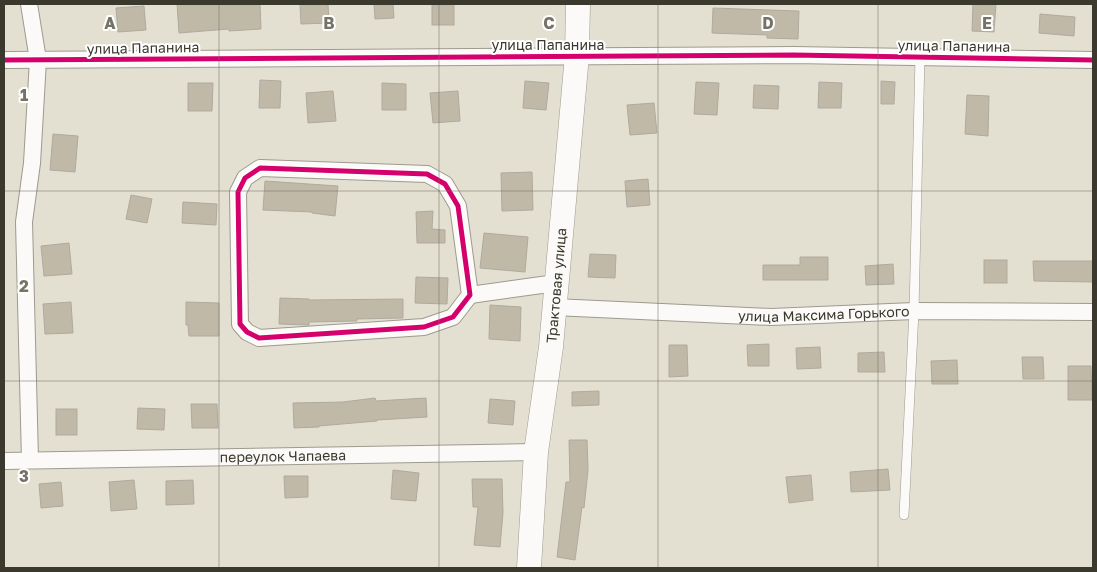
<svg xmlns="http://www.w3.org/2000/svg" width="1097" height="572" viewBox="0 0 1097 572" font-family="'Golos Text',sans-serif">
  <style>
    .building { fill: #c1b9a8; stroke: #aeaa9f }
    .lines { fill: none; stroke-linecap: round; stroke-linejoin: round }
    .lane-casing { stroke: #9d9a8e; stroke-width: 10 }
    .street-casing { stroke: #9d9a8e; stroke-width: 18 }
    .secondary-casing { stroke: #9d9a8e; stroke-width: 25 }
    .lane { stroke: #fbfaf8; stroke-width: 9 }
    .street { stroke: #fbfaf8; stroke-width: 16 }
    .secondary { stroke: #fbfaf8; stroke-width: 24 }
    .cycleway-casing { stroke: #fff; stroke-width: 8 }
    .cycleway { stroke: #d6006c; stroke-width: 5 }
    .grid { fill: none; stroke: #767366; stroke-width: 1; stroke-opacity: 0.55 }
    .labels { text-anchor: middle; stroke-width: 4; stroke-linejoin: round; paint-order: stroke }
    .street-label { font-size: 14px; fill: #3b382d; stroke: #fff }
    .grid-label { font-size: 16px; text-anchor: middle; font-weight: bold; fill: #767366; stroke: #fff; stroke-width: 4; stroke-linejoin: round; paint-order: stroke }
  </style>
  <rect width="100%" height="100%" fill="#e4e0d1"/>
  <g class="building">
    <polygon points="177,4 260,4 261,29 229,31 229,29 179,33"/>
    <polygon points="300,4 328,4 329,23 301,24"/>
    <polygon points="374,4 393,4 394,18 375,19"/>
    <rect x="432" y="4" width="22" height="21"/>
    <polygon points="973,4 996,4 994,32 972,31"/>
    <polygon points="144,6 146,30 118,32 116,8"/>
    <polygon points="713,8 799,11 798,39 767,38 767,35 712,33"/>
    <polygon points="1040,14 1075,17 1074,36 1039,33"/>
    <polygon points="260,80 281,81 280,108 259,108"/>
    <polygon points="525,81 549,83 546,110 523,108"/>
    <polygon points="881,81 895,82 894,104 881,104"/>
    <polygon points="696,82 719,83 717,115 694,114"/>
    <polygon points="819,82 842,83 841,108 818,108"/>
    <polygon points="188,83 213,83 212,111 188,111"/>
    <polygon points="382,83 406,84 406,110 382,110"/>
    <polygon points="754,85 779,86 778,109 753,108"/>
    <polygon points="333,91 336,121 308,123 306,93"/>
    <polygon points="458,91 460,121 433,123 430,93"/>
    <polygon points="967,95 989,96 988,136 965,134"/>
    <polygon points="654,103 657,133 630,135 627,105"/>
    <polygon points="53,134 78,136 75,172 50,170"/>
    <polygon points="532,172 533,210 502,211 501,173"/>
    <polygon points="648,179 650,205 627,207 625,181"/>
    <polygon points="265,181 338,186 335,216 312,213 312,212 263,210"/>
    <polygon points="131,195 152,199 147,223 126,219"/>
    <polygon points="183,202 217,204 216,225 182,223"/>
    <polygon points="433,211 432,229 445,230 445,243 417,243 416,212"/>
    <polygon points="484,233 528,237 525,272 480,268"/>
    <polygon points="69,243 72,274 44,276 41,246"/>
    <polygon points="590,254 616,255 615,278 588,277"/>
    <polygon points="800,257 828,257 828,280 763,280 763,265 800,265"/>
    <rect x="984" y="260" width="23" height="23"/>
    <polygon points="1033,261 1093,261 1093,282 1034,281"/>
    <polygon points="893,264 894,284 866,285 865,266"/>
    <polygon points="416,277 448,278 447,304 415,303"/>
    <polygon points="280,298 309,299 309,300 403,299 403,318 357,319 357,321 309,322 309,325 279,324"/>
    <polygon points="71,302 73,333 45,334 43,304"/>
    <polygon points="186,302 219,303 219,336 189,336 188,325 186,325"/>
    <polygon points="490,305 521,307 520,341 489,339"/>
    <polygon points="769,344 769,366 748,366 747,345"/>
    <polygon points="669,345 687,345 688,376 669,377"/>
    <polygon points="820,347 821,368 797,369 796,348"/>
    <polygon points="884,352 885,372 858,372 858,353"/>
    <polygon points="1022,357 1043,357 1044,379 1023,379"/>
    <polygon points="957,360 958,384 932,384 931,361"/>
    <polygon points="1068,366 1091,366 1092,400 1068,400"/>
    <polygon points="599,391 599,405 572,406 572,392"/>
    <polygon points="375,398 376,401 426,398 427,417 377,420 377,421 319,426 319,427 294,428 293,403 343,402"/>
    <polygon points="490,399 515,401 513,425 488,423"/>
    <polygon points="191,404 217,404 218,428 192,428"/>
    <polygon points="138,408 165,409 164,430 137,429"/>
    <rect x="56" y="409" width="21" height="26"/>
    <polygon points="569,440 587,440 588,470 584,508 582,507 575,560 557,557 566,482 570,482"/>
    <polygon points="888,469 890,490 851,492 850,472"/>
    <polygon points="393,470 419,473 416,501 391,499"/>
    <polygon points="811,475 813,500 789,503 786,477"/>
    <polygon points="284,476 308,476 308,497 285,498"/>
    <polygon points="472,479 502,479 503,513 500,547 474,545 478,507 473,507"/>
    <polygon points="134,480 137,509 111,511 109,482"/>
    <polygon points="193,480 194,504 166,505 166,481"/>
    <polygon points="61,482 63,506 41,508 39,484"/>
  </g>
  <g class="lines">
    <defs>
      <polyline id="lane" points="904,515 914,311 920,56"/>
      <g id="street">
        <polyline points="29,4 38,60 32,163 24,222 30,460"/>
        <polyline points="4,60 793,55 1093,60"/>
        <polygon points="260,168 427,174 445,184 458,206 470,295 453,317 424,327 259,338 247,332 240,324 238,192 245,178"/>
        <polyline points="470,295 556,283"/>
        <path id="s1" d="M554 307 771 317 914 311 1093 312"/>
        <path id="s2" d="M4 461 536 452"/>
      </g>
      <g id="secondary">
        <path id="s3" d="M529 568 536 452 551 347 577 55 578 4"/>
      </g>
    </defs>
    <use href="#lane" class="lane-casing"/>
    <use href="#street" class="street-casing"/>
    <use href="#secondary" class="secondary-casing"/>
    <use href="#lane" class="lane"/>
    <use href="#street" class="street"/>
    <use href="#secondary" class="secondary"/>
    <defs>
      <g id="cycleway">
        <polyline points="4,60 793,55 1093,60"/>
        <polygon points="260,168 427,174 445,184 458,206 470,295 453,317 424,327 259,338 247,332 240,324 238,192 245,178"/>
      </g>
    </defs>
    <use href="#cycleway" class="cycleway-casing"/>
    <use href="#cycleway" class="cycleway"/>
  </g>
  <path class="grid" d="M219 4V568M439 4V568M658 4V568M878 4V568M4 191H1093M4 381H1093"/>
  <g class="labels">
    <g class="street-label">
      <text x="548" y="50">улица Папанина</text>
      <text transform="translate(954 46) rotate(1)" y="5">улица Папанина</text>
      <text transform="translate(143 48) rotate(-1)" y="5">улица Папанина</text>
      <text dy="5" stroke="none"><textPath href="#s3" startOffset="284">Трактовая улица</textPath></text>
      <text dy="5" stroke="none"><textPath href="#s1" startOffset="270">улица Максима Горького</textPath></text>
      <text dy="5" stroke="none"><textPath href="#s2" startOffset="279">переулок Чапаева</textPath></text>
    </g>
  </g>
  <g class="grid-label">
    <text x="110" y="29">A</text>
    <text x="329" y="29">B</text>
    <text x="549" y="29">C</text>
    <text x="768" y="29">D</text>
    <text x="987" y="29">E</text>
    <text x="24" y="101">1</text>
    <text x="24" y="292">2</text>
    <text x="24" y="482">3</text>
  </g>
  <rect width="1097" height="572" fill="none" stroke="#3b382d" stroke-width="10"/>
</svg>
